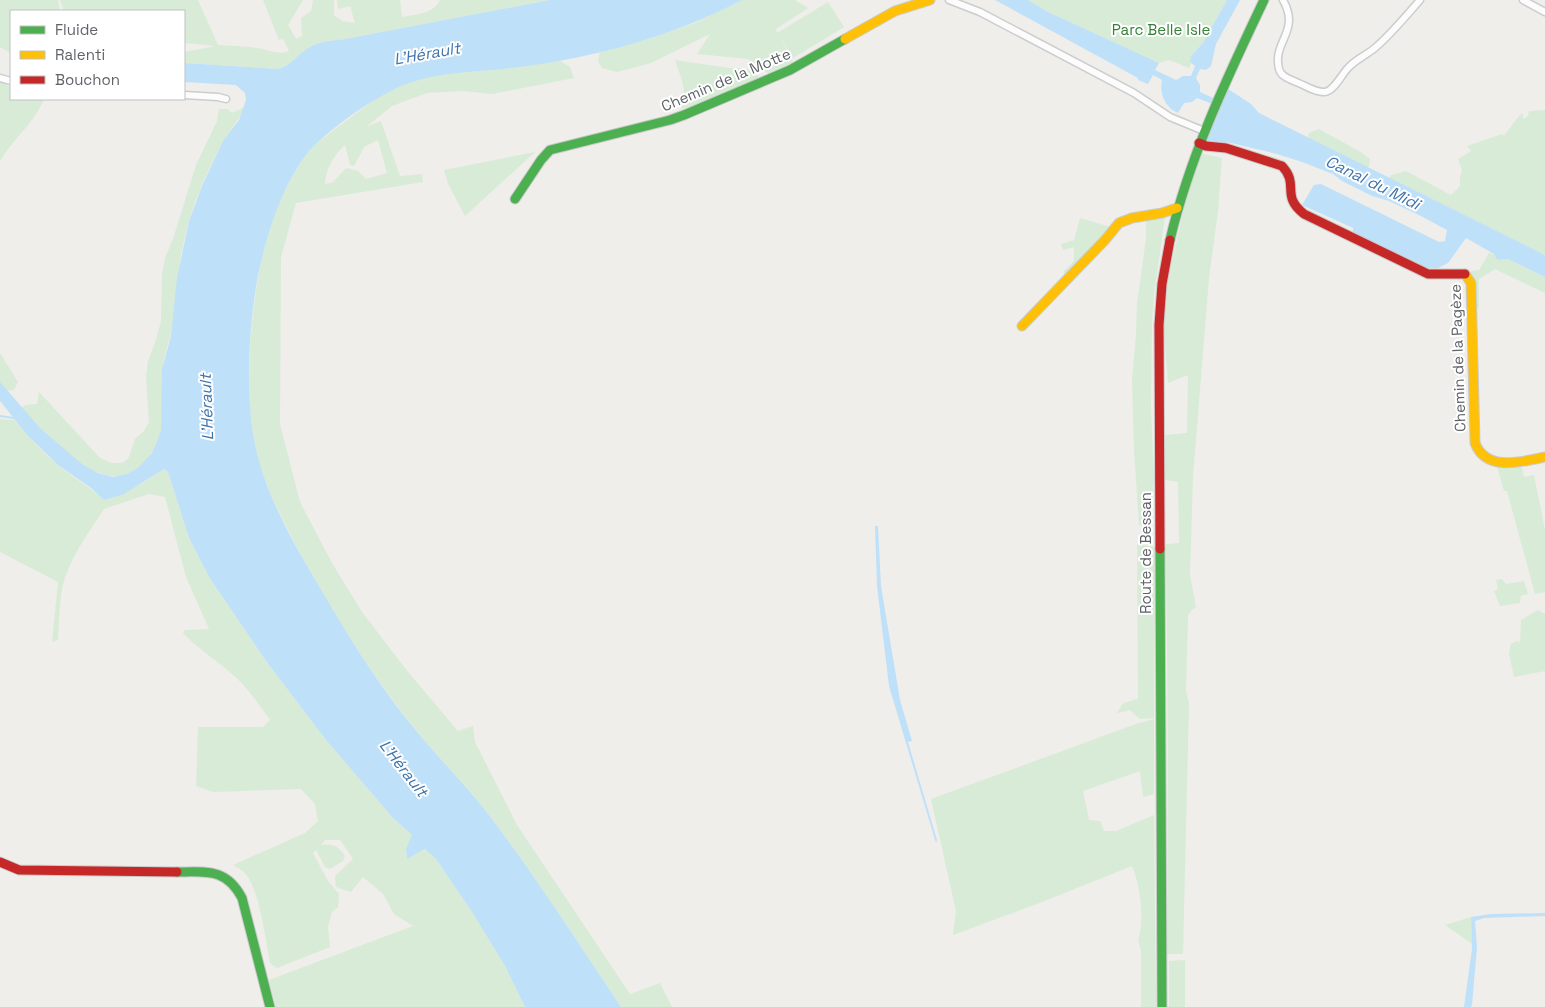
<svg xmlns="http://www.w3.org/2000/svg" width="1545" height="1007" viewBox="0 0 1545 1007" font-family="'Space Grotesk',sans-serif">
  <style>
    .green { fill: #d8ebd6; fill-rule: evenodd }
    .water { fill: #bfe0f9 }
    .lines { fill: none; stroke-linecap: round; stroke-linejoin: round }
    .stream { stroke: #bfe0f9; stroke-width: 2 }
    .street-casing { stroke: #cbcccc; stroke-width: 9 }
    .fast-casing { stroke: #cacacb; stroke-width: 11 }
    .slow-casing { stroke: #cacacb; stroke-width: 11 }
    .jam-casing { stroke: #cacacb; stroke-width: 11 }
    .street { stroke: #fdfcfc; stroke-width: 6 }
    .fast { stroke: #4caf50; stroke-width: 9 }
    .slow { stroke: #ffc107; stroke-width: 9 }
    .jam { stroke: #c62828; stroke-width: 9 }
    .labels { text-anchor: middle; stroke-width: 4; stroke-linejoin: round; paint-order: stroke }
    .park-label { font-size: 15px; fill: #348238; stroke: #fff }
    .street-label { font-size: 15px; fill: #5f6368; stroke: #fff }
    .water-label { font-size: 16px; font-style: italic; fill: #4174aa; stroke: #fff }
  </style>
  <rect width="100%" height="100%" fill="#efeeea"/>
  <g class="green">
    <polygon points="0,0 58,0 60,11 11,11 11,53 0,47"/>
    <path d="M60 0H198L218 45C231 46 245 46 258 48 268 50 278 55 289 51L283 39 279 40 263 0H303L288 25 296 39 302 36 301 18 311 11 313 0H334V15L342 21 355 23 350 6 338 9 337 0H400L402 17C417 14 433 14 440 0H550L345 39 316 44 306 50 294 62 278 69 184 63V52L216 46 184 43V11H64Z"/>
    <polygon points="742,0 795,0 808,8 776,29 777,33 828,2 844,27 793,58 780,37 794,64 772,76 748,59 697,54 710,34 651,63 617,72 602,68 598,61 600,51 652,38 695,23"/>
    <polygon points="1028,0 1227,0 1203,43 1191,56 1191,64 1189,68 1169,60 1159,63 1150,59 1149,60 1048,12"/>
    <path d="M559 60 570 67 574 78 492 94 463 91 427 93 392 106 366 127 381 121 400 176 422 174 423 182 296 203 281 257 280 424 300 502 332 563 362 612 408 672 458 731 473 726 475 742 517 825 630 994 660 983 672 1007H621C578 943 536 877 489 815 466 784 438 759 415 729 369 671 333 614 298 549 283 520 266 489 258 457 242 396 250 318 262 257 269 224 286 180 307 154 319 139 336 129 351 117 367 105 384 92 404 84 435 72 470 72 503 69 522 67 540 64 559 60ZM378 140 387 173 366 179 358 171 346 168 333 182 325 184C326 168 334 155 345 145L350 165 354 166 364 147Z"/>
    <path d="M675 60 729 68H742L755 71 761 81 707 102 680 109C690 95 680 76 675 60Z"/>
    <path d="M0 82 11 87V99H44C35 122 13 139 0 161Z"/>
    <path d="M245 107C239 120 230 130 223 142 206 174 191 206 184 241 177 270 177 299 172 327 170 341 164 354 163 368 160 389 165 413 161 432 159 444 150 456 142 465 105 503 46 435 22 408L25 405 37 404 39 392 100 458 112 463H122L128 459 135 439 144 431 149 422 146 376 148 361 156 340 161 321 162 274 165 258 173 239 196 165 217 121 219 109H228L232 113Z"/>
    <polygon points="1545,110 1545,255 1389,178 1391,175 1406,171 1451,195 1460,186 1460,177 1462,171 1458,159 1471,151 1467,146 1502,134 1504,136 1518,117 1523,113 1523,119 1528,116 1529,111"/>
    <polygon points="1319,129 1359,151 1370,159 1369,166 1367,167 1308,139 1309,133"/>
    <polygon points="535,152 465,216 448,184 444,170"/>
    <polygon points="1200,153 1222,158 1218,211 1209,278 1193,477 1190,575 1196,607 1192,610 1188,615 1186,691 1189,703 1183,954 1167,954 1168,757 1166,544 1179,543 1178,482 1165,480 1165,435 1187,433 1188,375 1168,383 1164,330 1168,279 1185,204"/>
    <polygon points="1148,217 1165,217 1154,294 1152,322 1151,408 1154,477 1151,525 1139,525 1134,450 1132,380 1136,335 1137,303 1146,238 1146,218"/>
    <polygon points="1080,218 1111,227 1101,240 1066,275 1063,272 1074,261 1074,247 1063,250 1061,244 1074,240"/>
    <polygon points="1489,253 1494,254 1499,260 1508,259 1545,277 1545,293 1495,269 1479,279 1479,309 1472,303 1468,276 1471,271 1479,270"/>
    <polygon points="0,353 18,382 14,390 0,392"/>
    <path d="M0 419 15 420C29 438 45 455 63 469 77 480 91 488 104 500L141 484 164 469 168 472 189 538 209 577 266 661 326 740 393 818 413 836 406 849 407 859 425 849 436 859 472 912 505 966 525 1007H276L269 980 413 926 394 914 383 894 363 877 351 892 336 887 335 876 353 859 340 840H325L321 845C332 843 339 846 345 856L343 861 330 869 325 867 316 850 313 853 328 881 339 894 338 907 332 912 328 926 330 947 277 968 270 963C266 941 259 885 243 871 240 869 236 867 233 865L305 833 318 821 315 804 301 789 213 792 196 786 198 727H263L270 720C258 703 247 687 232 674 216 660 197 648 183 633L185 630 209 629 186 577 165 497 149 494 104 509C88 534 67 561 62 590 59 607 59 624 58 640L52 642 58 582 0 552Z"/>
    <polygon points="1521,463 1524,477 1534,475 1545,530 1545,592 1535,594 1507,491 1504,491 1497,467"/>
    <polygon points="1137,544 1155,547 1154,718 1140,719 1130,710 1117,713 1123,703 1138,699"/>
    <polygon points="1502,579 1506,584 1524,581 1528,594 1521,596 1520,603 1500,606 1494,591 1498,589 1496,580"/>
    <polygon points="1538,610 1545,614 1545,671 1514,677 1509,654 1511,643 1519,641 1520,645 1521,620"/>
    <path d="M1154 719V794L1143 797 1140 771 1083 791 1089 820 1100 821 1104 831H1116L1154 815 1156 1007H1141V951L1138 939C1145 922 1140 883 1132 866L1037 904 953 935 956 911 931 799 1136 724Z"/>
    <polygon points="1471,917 1472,944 1445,925"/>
    <polygon points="1185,960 1185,1007 1169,1007 1169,961"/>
  </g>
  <g class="water">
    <path d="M550 0H742C674 36 596 57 520 67 470 74 425 69 380 97 358 109 321 136 306 155 281 188 266 236 258 276 248 330 244 404 258 457 268 497 292 540 313 576 345 631 377 684 418 733 441 761 467 786 489 815 536 877 578 943 621 1007H525L505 966 472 912 436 859 425 849 407 859 406 849 412 835 393 818 326 740 266 661 209 577 189 538 168 472 164 469 124 494 104 500 91 488 58 465 28 436 0 401V382L40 428 82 464 98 473 113 477 127 474 138 468 152 453 158 439 161 430 162 369 171 336 177 278 189 221 202 186 223 141 239 120 246 100 245 93 236 85 184 82V63L278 69C292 65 296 56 307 49 318 41 332 41 345 39Z"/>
    <path d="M995 0H1028L1048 12 1159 63 1155 70 1176 80 1183 76H1191L1195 66 1190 62 1191 56 1203 43 1227 0H1240L1216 44 1211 66 1206 70 1200 69 1196 78 1200 85V92L1222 102 1228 89 1251 104 1259 113 1545 255V277L1508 259 1499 260 1496 258 1494 254 1466 238 1448 263 1438 268H1423L1353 232V228L1302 205 1314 185 1321 184 1439 242 1445 241 1447 230 1419 215 1389 201 1372 196 1342 181 1333 174 1302 162 1277 154 1227 142 1218 145 1212 144 1206 140 1220 107 1197 98 1192 102 1184 103 1178 113C1165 107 1159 94 1162 80L1153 75 1148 84 1138 80V78Z"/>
    <polygon points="875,526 878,526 881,586 900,700 912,741 908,742 937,840 936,843 889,686 877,586"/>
    <polygon points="1545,913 1545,916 1484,918 1475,921 1477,948 1472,1005 1471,1007 1464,1007 1472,949 1471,917 1491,914"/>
  </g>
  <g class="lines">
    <polyline class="stream" points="0,416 14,418"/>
    <defs>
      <g id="street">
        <polyline points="949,0 980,12 1134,93 1170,117 1204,131"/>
        <path d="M1283 0C1301 32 1272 41 1279 69 1281 77 1290 79 1296 82 1305 85 1315 93 1325 92 1334 91 1342 74 1348 68 1356 59 1367 55 1376 47 1392 33 1406 16 1420 0"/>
        <polyline points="1523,0 1545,12"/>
        <polyline points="0,78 11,81"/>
        <polyline points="184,95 218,97 226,99"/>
      </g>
      <g id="fast">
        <polyline points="515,199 541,160 550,150 670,120 684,115 790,70 845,39"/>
        <path d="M1170 240C1190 155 1227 78 1264 0"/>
        <polyline points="1160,549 1162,1007"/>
        <path d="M177 872C207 872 226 868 242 898L270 1007"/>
      </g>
      <g id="slow">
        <polyline points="845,39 895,11 930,0"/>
        <path d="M1465 274 1471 283 1475 443C1486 472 1521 462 1545 457"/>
        <polyline points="1022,326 1105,240 1119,223 1132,218 1162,213 1177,208"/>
      </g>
      <g id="jam">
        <path d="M1199 143 1206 146 1226 148 1282 166C1300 185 1280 195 1304 214L1428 274H1465"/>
        <polyline points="1160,549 1159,325 1162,284 1170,240"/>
        <polyline points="0,862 19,870 177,872"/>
      </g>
    </defs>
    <use href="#street" class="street-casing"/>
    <use href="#fast" class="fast-casing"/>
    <use href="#slow" class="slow-casing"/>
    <use href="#jam" class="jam-casing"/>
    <use href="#street" class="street"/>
    <use href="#fast" class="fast"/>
    <use href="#slow" class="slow"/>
    <use href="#jam" class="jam"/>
  </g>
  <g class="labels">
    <g class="park-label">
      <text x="1161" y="35">Parc Belle Isle</text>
    </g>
    <g class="street-label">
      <text transform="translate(726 80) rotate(-23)" y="5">Chemin de la Motte</text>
      <text transform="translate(1458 358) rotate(-92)" y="5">Chemin de la Pagèze</text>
      <text transform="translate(1146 553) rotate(-90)" y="5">Route de Bessan</text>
    </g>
    <g class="water-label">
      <text transform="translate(427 53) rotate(-10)" y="6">L'Hérault</text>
      <text transform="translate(1373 182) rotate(26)" y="6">Canal du Midi</text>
      <text transform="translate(206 407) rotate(-92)" y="6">L'Hérault</text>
      <text transform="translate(404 768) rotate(52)" y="6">L'Hérault</text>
    </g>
  </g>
  <rect x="10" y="10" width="175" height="90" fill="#ffffff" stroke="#bfc1c3"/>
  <rect x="20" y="26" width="25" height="8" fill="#4caf50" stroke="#bfc1c3"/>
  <text x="55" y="35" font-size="15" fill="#5f6368">Fluide</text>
  <rect x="20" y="51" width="25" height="8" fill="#ffc107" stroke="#bfc1c3"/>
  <text x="55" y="60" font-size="15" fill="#5f6368">Ralenti</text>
  <rect x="20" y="76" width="25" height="8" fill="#c62828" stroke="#bfc1c3"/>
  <text x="55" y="85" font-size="15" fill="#5f6368">Bouchon</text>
</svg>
